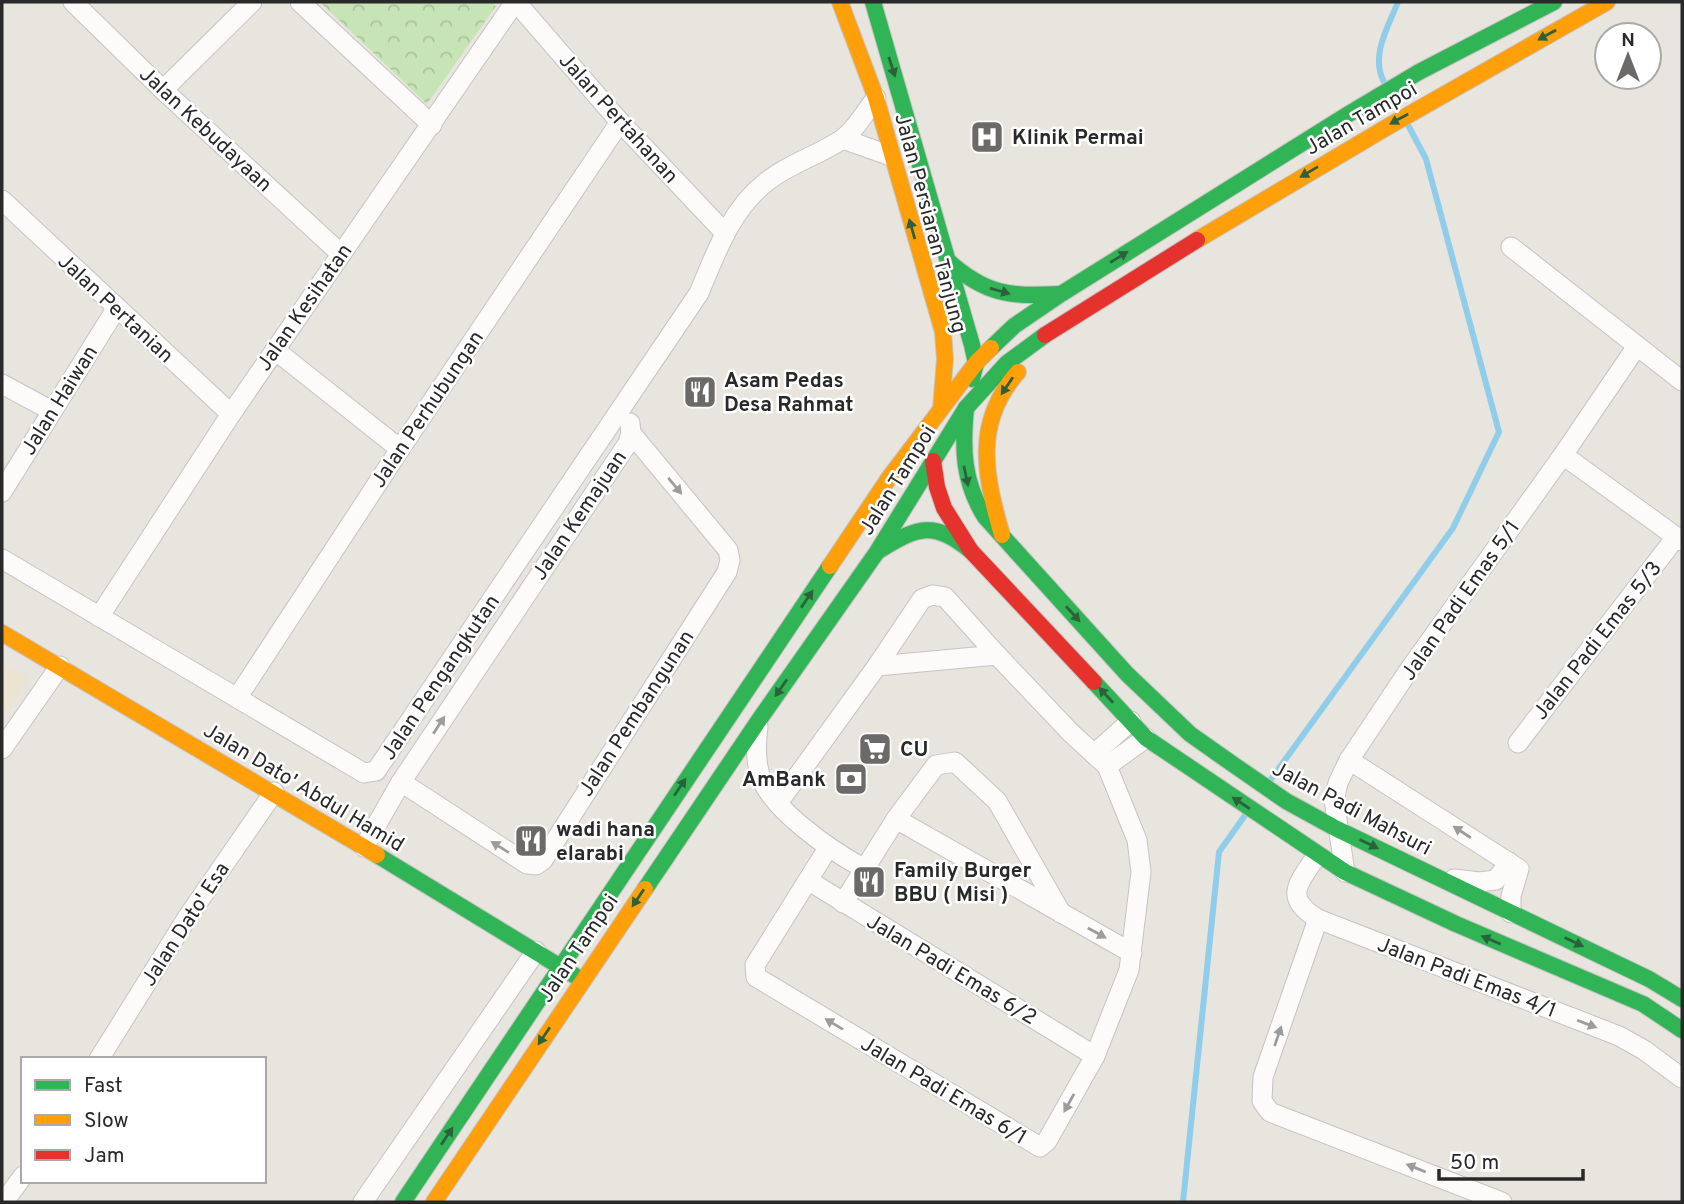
<svg xmlns="http://www.w3.org/2000/svg" width="1684" height="1204" viewBox="0 0 1684 1204" font-family="Overpass,sans-serif">
  <style>
    .education { fill: #ebe4d2 }
    .park { fill: url(#park-crowns) }
    .lines { fill: none; stroke-linecap: round; stroke-linejoin: round }
    .stream { stroke: #8fcdeb; stroke-width: 6 }
    .street-casing { stroke: #c5c3c4; stroke-width: 21 }
    .fast-casing { stroke: #c5c3c4; stroke-width: 18 }
    .slow-casing { stroke: #c5c3c4; stroke-width: 18 }
    .jam-casing { stroke: #c5c3c4; stroke-width: 18 }
    .street { stroke: #fcfbfa; stroke-width: 19 }
    .fast { stroke: #30b455; stroke-width: 16 }
    .slow { stroke: #ff9f0a; stroke-width: 16 }
    .jam { stroke: #e5322d; stroke-width: 16 }
    .oneway { fill: #2c613b }
    .oneway2 { fill: #9d9c9c }
    .labels { text-anchor: middle; stroke-width: 5; stroke-linejoin: round; paint-order: stroke }
    .street-label { font-size: 21px; fill: #292929; stroke: #fff }
    .poi-label { font-size: 21px; font-weight: bold; fill: #292929; stroke: #fff; text-anchor: start }
  </style>
  <defs>
    <pattern id="park-crowns" width="20" height="18" patternUnits="userSpaceOnUse" patternTransform="scale(1.75)"><rect width="20" height="18" fill="#c6e4b5"/><path d="M2 6a3 3 0 1 1 6 0M12 15a3 3 0 1 1 6 0" fill="none" stroke="#aac49c"/></pattern>
  </defs>
  <rect width="100%" height="100%" fill="#e8e4de"/>
  <polygon class="education" points="2,662 30,678 2,718"/>
  <polygon class="park" points="320,2 492,2 496,6 427,104"/>
  <g class="lines">
    <g class="stream">
      <path d="M1384 82C1370 56 1388 27 1398 2"/>
      <polyline points="1269,782 1453,528 1499,432 1426,159 1408,125"/>
      <polyline points="1183,1202 1219,852 1246,814"/>
    </g>
    <defs>
      <g id="street">
        <polyline points="73,2 163,90 341,254"/>
        <polyline points="300,2 432,125"/>
        <polyline points="516,2 620,122 724,232"/>
        <polyline points="163,90 252,2"/>
        <polyline points="843,139 891,156"/>
        <polyline points="2,200 231,414"/>
        <polyline points="1511,247 1682,381"/>
        <polyline points="275,350 400,449"/>
        <polyline points="2,384 52,411"/>
        <polyline points="1563,455 1682,541"/>
        <polyline points="2,492 116,309"/>
        <path d="M2 559 364 773 376 771 699 293C716 253 730 211 765 183 788 164 817 156 841 140 855 131 866 111 876 98"/>
        <polyline points="99,617 231,414 515,2"/>
        <polyline points="877,666 922,599 932,595 945,597 997,655"/>
        <polyline points="237,698 400,449 620,122"/>
        <path d="M758 726C756 742 755 759 760 775 771 810 832 851 863 868"/>
        <polyline points="1518,743 1676,537"/>
        <polyline points="2,749 60,666"/>
        <polyline points="1094,754 1131,721"/>
        <polyline points="1349,760 1519,869 1511,896 1511,913"/>
        <polyline points="1107,766 1146,738"/>
        <polyline points="401,782 527,864 536,865 543,860 727,572 730,560 728,550 631,433"/>
        <polyline points="778,803 877,666 997,655 1071,733 1107,766 1137,840 1141,872 1129,970 1095,1056 1047,1141 1040,1147 756,977 755,965 828,848"/>
        <polyline points="896,819 1132,953"/>
        <polyline points="364,847 401,782 628,443 631,433 630,423"/>
        <path d="M1317 855C1299 883 1282 897 1318 919L1619 1036 1644 1050 1682 1078"/>
        <polyline points="1345,872 1334,800 1338,783 1349,760 1409,670 1563,455 1637,346"/>
        <polyline points="1454,879 1479,882 1496,880 1509,862"/>
        <polyline points="809,881 1095,1056"/>
        <polyline points="843,903 896,819 936,765 955,762 997,801 1061,913"/>
        <polyline points="1318,919 1263,1077 1262,1101 1270,1112 1502,1202"/>
        <polyline points="99,1059 187,918 274,792"/>
        <polyline points="4,1202 23,1176"/>
        <polyline points="363,1202 536,951"/>
      </g>
      <g id="fast">
        <polyline points="873,2 972,345 976,363 972,379"/>
        <path d="M948 261C986 295 1011 297 1060 294"/>
        <polyline points="991,348 1014,326 1061,294 1347,115 1419,72 1554,2"/>
        <path d="M966 408C962 449 963 482 985 517L1127 674 1190 734 1234 765 1286 801 1337 829 1649 979 1682 999"/>
        <path d="M880 550C919 526 934 521 971 551"/>
        <polyline points="1094,682 1146,738 1345,872 1456,924 1643,1004 1682,1030"/>
        <polyline points="377,855 577,977"/>
        <polyline points="645,889 759,720 877,552 966,408 1007,363 1045,335"/>
        <polyline points="403,1202 830,566"/>
      </g>
      <g id="slow">
        <polyline points="840,2 876,98 943,332 945,359 941,409"/>
        <polyline points="1197,240 1389,126 1607,2"/>
        <path d="M1002 535C985 476 973 423 1018 372"/>
        <polyline points="830,566 889,478 976,363 991,348"/>
        <polyline points="2,633 377,855"/>
        <polyline points="434,1202 645,889"/>
      </g>
      <g id="jam">
        <polyline points="1045,335 1197,240"/>
        <polyline points="933,461 937,487 944,508 971,551 1094,682"/>
      </g>
    </defs>
    <use href="#street" class="street-casing"/>
    <use href="#fast" class="fast-casing"/>
    <use href="#slow" class="slow-casing"/>
    <use href="#jam" class="jam-casing"/>
    <use href="#street" class="street"/>
    <use href="#fast" class="fast"/>
    <use href="#slow" class="slow"/>
    <use href="#jam" class="jam"/>
  </g>
  <defs><path id="oneway-solid" d="M-6-.8H1V-3.2L6.5 0L1 3.2V.8H-6Z" transform="scale(1.75)"/></defs>
  <g class="oneway">
    <use href="#oneway-solid" transform="translate(1547 35) rotate(151)"/>
    <use href="#oneway-solid" transform="translate(892 67) rotate(72)"/>
    <use href="#oneway-solid" transform="translate(1399 119) rotate(151)"/>
    <use href="#oneway-solid" transform="translate(1309 172) rotate(149)"/>
    <use href="#oneway-solid" transform="translate(912 229) rotate(-106)"/>
    <use href="#oneway-solid" transform="translate(1119 257) rotate(-32)"/>
    <use href="#oneway-solid" transform="translate(1000 291) rotate(16)"/>
    <use href="#oneway-solid" transform="translate(1007 386) rotate(124)"/>
    <use href="#oneway-solid" transform="translate(966 476) rotate(78)"/>
    <use href="#oneway-solid" transform="translate(807 599) rotate(-56)"/>
    <use href="#oneway-solid" transform="translate(1073 614) rotate(48)"/>
    <use href="#oneway-solid" transform="translate(781 688) rotate(125)"/>
    <use href="#oneway-solid" transform="translate(1106 695) rotate(-133)"/>
    <use href="#oneway-solid" transform="translate(680 787) rotate(-56)"/>
    <use href="#oneway-solid" transform="translate(1241 803) rotate(-147)"/>
    <use href="#oneway-solid" transform="translate(1369 844) rotate(26)"/>
    <use href="#oneway-solid" transform="translate(638 898) rotate(124)"/>
    <use href="#oneway-solid" transform="translate(1491 940) rotate(-157)"/>
    <use href="#oneway-solid" transform="translate(1574 942) rotate(26)"/>
    <use href="#oneway-solid" transform="translate(544 1036) rotate(124)"/>
    <use href="#oneway-solid" transform="translate(447 1136) rotate(-56)"/>
  </g>
  <g class="oneway2">
    <use href="#oneway-solid" transform="translate(675 486) rotate(50)"/>
    <use href="#oneway-solid" transform="translate(439 725) rotate(-57)"/>
    <use href="#oneway-solid" transform="translate(1462 832) rotate(-147)"/>
    <use href="#oneway-solid" transform="translate(500 847) rotate(-148)"/>
    <use href="#oneway-solid" transform="translate(1097 933) rotate(29)"/>
    <use href="#oneway-solid" transform="translate(834 1024) rotate(-149)"/>
    <use href="#oneway-solid" transform="translate(1587 1024) rotate(21)"/>
    <use href="#oneway-solid" transform="translate(1278 1036) rotate(-71)"/>
    <use href="#oneway-solid" transform="translate(1069 1103) rotate(119)"/>
    <use href="#oneway-solid" transform="translate(1416 1168) rotate(-158)"/>
  </g>
  <defs>
    <symbol id="hospital-square" viewBox="-11 -11 22 22"><rect x="-9" y="-9" width="18" height="18" rx="4" fill="#6c6a68" stroke="#fff"/><path d="M-5-5h3v3.5h4V-5h3V5h-3V1.5h-4V5h-3Z" fill="#fff"/></symbol>
    <symbol id="restaurant-square" viewBox="-11 -11 22 22"><rect x="-9" y="-9" width="18" height="18" rx="4" fill="#6c6a68" stroke="#fff"/><path d="M-5-6h1v4h1v-4h1v4h1v-4h1v5L-1.5 .5V6h-2V.5L-5-1ZM5-6V6H3V1.5H1.5Q1.5-4 5-6Z" fill="#fff"/></symbol>
    <symbol id="supermarket-square" viewBox="-11 -11 22 22"><rect x="-9" y="-9" width="18" height="18" rx="4" fill="#6c6a68" stroke="#fff"/><path d="M-6-5.5h2.5l.6 2H6L4.5 2H-2.5L-4.4-4H-6ZM-1.5 3.2a1.3 1.3 0 1 0 .1 0ZM3 3.2a1.3 1.3 0 1 0 .1 0Z" fill="#fff"/></symbol>
    <symbol id="bank-square" viewBox="-11 -11 22 22"><rect x="-9" y="-9" width="18" height="18" rx="4" fill="#6c6a68" stroke="#fff"/><path d="M-6-4H6V4H-6ZM0-2.3a2.3 2.3 0 1 0 0 4.6a2.3 2.3 0 1 0 0-4.6Z" fill="#fff"/></symbol>
  </defs>
  <g fill-rule="evenodd">
    <use href="#hospital-square" x="968" y="118" width="38" height="38"/>
    <use href="#restaurant-square" x="681" y="373" width="38" height="38"/>
    <use href="#supermarket-square" x="856" y="730" width="38" height="38"/>
    <use href="#bank-square" x="832" y="760" width="38" height="38"/>
    <use href="#restaurant-square" x="512" y="822" width="38" height="38"/>
    <use href="#restaurant-square" x="850" y="863" width="38" height="38"/>
  </g>
  <g class="labels">
    <g class="street-label">
      <text transform="translate(619 118) rotate(48)" y="7">Jalan Pertahanan</text>
      <text transform="translate(1361 118) rotate(-30)" y="7">Jalan Tampoi</text>
      <text transform="translate(206 129) rotate(43)" y="7">Jalan Kebudayaan</text>
      <text transform="translate(931 223) rotate(75)" y="7">Jalan Persiaran Tanjung</text>
      <text transform="translate(304 307) rotate(-55)" y="7">Jalan Kesihatan</text>
      <text transform="translate(116 308) rotate(43)" y="7">Jalan Pertanian</text>
      <text transform="translate(59 400) rotate(-58)" y="7">Jalan Haiwan</text>
      <text transform="translate(427 409) rotate(-56)" y="7">Jalan Perhubungan</text>
      <text transform="translate(897 480) rotate(-58)" y="7">Jalan Tampoi</text>
      <text transform="translate(579 515) rotate(-56)" y="7">Jalan Kemajuan</text>
      <text transform="translate(1460 600) rotate(-55)" y="7">Jalan Padi Emas 5/1</text>
      <text transform="translate(1597 640) rotate(-52)" y="7">Jalan Padi Emas 5/3</text>
      <text transform="translate(440 677) rotate(-56)" y="7">Jalan Pengangkutan</text>
      <text transform="translate(636 713) rotate(-57)" y="7">Jalan Pembangunan</text>
      <text transform="translate(304 787) rotate(31)" y="7">Jalan Dato' Abdul Hamid</text>
      <text transform="translate(1352 808) rotate(28)" y="7">Jalan Padi Mahsuri</text>
      <text transform="translate(185 924) rotate(-57)" y="7">Jalan Dato' Esa</text>
      <text transform="translate(578 948) rotate(-56)" y="7">Jalan Tampoi</text>
      <text transform="translate(952 969) rotate(31)" y="7">Jalan Padi Emas 6/2</text>
      <text transform="translate(1467 977) rotate(21)" y="7">Jalan Padi Emas 4/1</text>
      <text transform="translate(944 1090) rotate(31)" y="7">Jalan Padi Emas 6/1</text>
    </g>
    <g class="poi-label">
      <text x="1012" y="144">Klinik Permai</text>
      <text x="724" y="387">Asam Pedas<tspan x="724" dy="24">Desa Rahmat</tspan></text>
      <text x="900" y="756">CU</text>
      <text x="826" y="786" text-anchor="end">AmBank</text>
      <text x="556" y="836">wadi hana<tspan x="556" dy="24">elarabi</tspan></text>
      <text x="894" y="877">Family Burger<tspan x="894" dy="24">BBU ( Misi )</tspan></text>
    </g>
  </g>
  <rect width="1684" height="1204" fill="none" stroke="#292929" stroke-width="7"/>
  <rect x="21" y="1057" width="245" height="126" fill="#ffffff" stroke="#a9a9a9" stroke-width="2"/>
  <rect x="35" y="1080" width="35" height="10" fill="#30b455" stroke="#a9a9a9" stroke-width="2"/>
  <text x="84" y="1092" font-size="21" fill="#292929">Fast</text>
  <rect x="35" y="1115" width="35" height="10" fill="#ff9f0a" stroke="#a9a9a9" stroke-width="2"/>
  <text x="84" y="1127" font-size="21" fill="#292929">Slow</text>
  <rect x="35" y="1150" width="35" height="10" fill="#e5322d" stroke="#a9a9a9" stroke-width="2"/>
  <text x="84" y="1162" font-size="21" fill="#292929">Jam</text>
  <g transform="translate(1628 56)"><circle r="33" fill="#ffffff" stroke="#a9a9a9" stroke-width="2"/>
  <path d="M0-5L12 26L0 18L-12 26Z" fill="#6c6a68"/>
  <text y="-10" font-size="19" font-weight="bold" text-anchor="middle" fill="#292929">N</text>
  </g>
  <path d="M1439 1169v10h144v-10" fill="none" stroke="#292929" stroke-width="3.5"/>
  <text x="1450" y="1169" font-size="21" fill="#292929" stroke="#ffffff" stroke-width="5" paint-order="stroke">50 m</text>
</svg>
